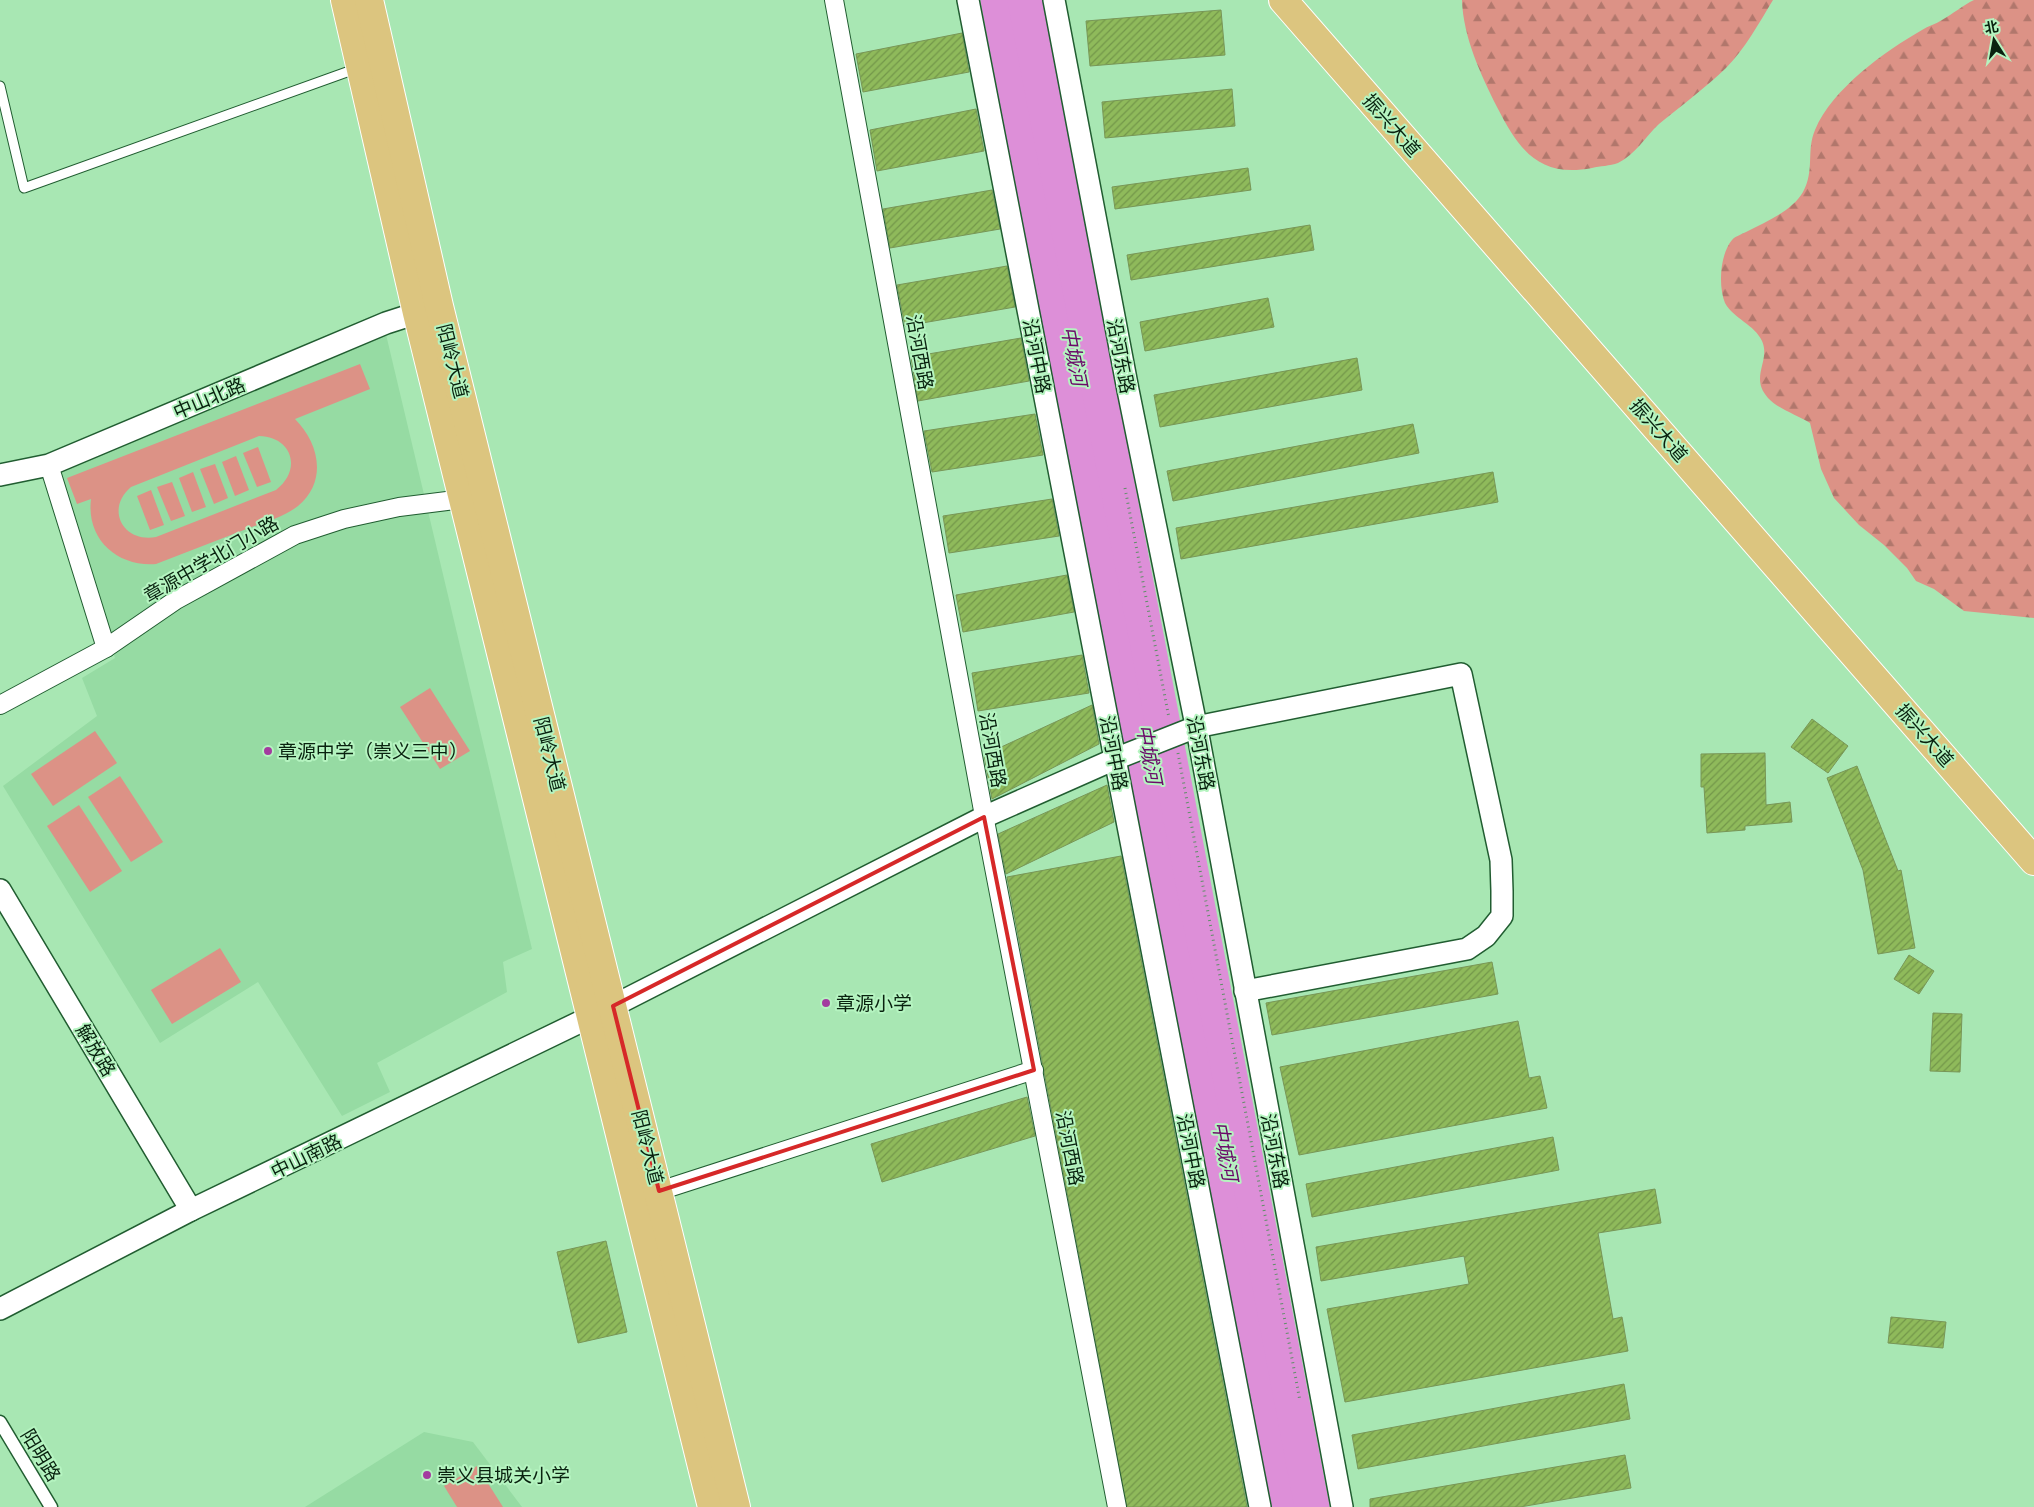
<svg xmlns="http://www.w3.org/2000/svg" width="2034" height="1507" viewBox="0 0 2034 1507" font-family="Jost,'Noto Sans SC',sans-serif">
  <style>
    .built { fill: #96dba3 }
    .grass { fill: #dc9286; fill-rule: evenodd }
    .forest { fill: url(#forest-firs) }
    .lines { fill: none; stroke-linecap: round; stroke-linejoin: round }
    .river { stroke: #dd8fd8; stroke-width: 35 }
    .building { fill: url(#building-hatch); stroke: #789657 }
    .service-casing { stroke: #215d31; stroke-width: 11 }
    .pedestrian-casing { stroke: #215d31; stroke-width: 15 }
    .minor-casing { stroke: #215d31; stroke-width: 20 }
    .tertiary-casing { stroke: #215d31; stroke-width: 24 }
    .primary-casing { stroke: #fff; stroke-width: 30 }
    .path { stroke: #608e69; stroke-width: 3; stroke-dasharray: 1 4; stroke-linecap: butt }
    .service { stroke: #fff; stroke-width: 9 }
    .pedestrian { stroke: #fff; stroke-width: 12 }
    .minor { stroke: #fff; stroke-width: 18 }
    .tertiary { stroke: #fff; stroke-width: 21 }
    .primary { stroke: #dcc57f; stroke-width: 28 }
    .marked { fill: none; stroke: #d62828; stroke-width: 4; stroke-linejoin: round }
    .poi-dot { fill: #a33c9f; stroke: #b5f4c0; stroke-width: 2 }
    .labels { text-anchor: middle; stroke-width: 4; stroke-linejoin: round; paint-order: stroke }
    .street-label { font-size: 19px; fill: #09220f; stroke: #b5f4c0 }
    .poi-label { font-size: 19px; fill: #09220f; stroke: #b5f4c0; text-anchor: start }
    .water-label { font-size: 20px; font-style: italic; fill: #6b0a69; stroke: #b5f4c0 }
  </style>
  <defs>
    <pattern id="forest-firs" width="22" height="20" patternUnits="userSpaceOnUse" patternTransform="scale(1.25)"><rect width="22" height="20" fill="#dc9286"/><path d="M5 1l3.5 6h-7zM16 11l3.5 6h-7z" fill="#b1776c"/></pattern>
    <pattern id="building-hatch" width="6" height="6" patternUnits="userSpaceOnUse" patternTransform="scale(1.25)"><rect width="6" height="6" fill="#8fba5b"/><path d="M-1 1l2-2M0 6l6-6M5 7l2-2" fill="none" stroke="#73974a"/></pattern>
  </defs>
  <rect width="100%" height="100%" fill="#a8e7b3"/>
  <g class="built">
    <polygon points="384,326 532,949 503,962 507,992 377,1063 390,1092 342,1116 258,982 160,1043 3,786 97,716 82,678 115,658 57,471"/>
    <polygon points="424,1432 473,1442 522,1507 305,1507"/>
  </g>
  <g class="grass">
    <path d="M360 364 370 389 295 419C319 443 328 481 298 506 284 517 265 522 249 528 218 540 187 552 156 564 117 567 86 539 91 499L77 504 67 478ZM259 436C293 437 302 470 276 490L156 537C123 543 105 509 131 487Z"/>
    <polygon points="258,447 271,482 257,487 243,453"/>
    <polygon points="236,456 249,490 235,496 222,462"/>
    <polygon points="215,464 228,498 214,504 200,469"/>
    <polygon points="193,472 206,507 192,512 179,478"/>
    <polygon points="172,482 185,516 171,521 157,487"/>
    <polygon points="151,490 164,525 150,530 137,496"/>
    <polygon points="430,688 470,751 440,769 400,707"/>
    <polygon points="95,731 117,763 53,806 31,774"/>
    <polygon points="120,776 163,842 131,862 88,797"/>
    <polygon points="79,805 122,871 90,892 47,826"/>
    <polygon points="220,948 241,982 172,1024 151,990"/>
    <polygon points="477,1466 503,1507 457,1507 444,1486"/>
  </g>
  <g class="forest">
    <path d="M1462 0H1773C1759 23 1745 49 1726 68 1705 88 1681 106 1659 124 1645 137 1635 155 1618 163 1610 166 1600 166 1592 168 1539 178 1519 150 1497 107 1481 75 1463 37 1462 0Z"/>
    <path d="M1974 0H2034V618L1964 611 1934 589 1916 581 1907 568 1884 545 1859 525 1834 498 1821 469 1810 423C1797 415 1778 409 1768 398 1749 377 1771 361 1762 341 1755 325 1733 318 1725 303 1718 286 1720 254 1732 240 1735 236 1743 234 1748 231 1766 222 1793 210 1803 192 1815 170 1806 151 1815 130 1832 89 1885 51 1922 30 1928 26 1936 24 1942 20 1953 14 1963 5 1974 0Z"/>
  </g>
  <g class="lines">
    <g class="river">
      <polyline points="998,0 1283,1507"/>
      <polyline points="1025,0 1312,1507"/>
    </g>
  </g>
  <g class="building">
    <polygon points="1221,10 1225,55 1090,66 1086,21"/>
    <polygon points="962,33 969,72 863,92 856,54"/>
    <polygon points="1232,89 1235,126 1105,138 1102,102"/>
    <polygon points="976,109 984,151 877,171 870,130"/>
    <polygon points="1248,168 1251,190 1115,209 1112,187"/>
    <polygon points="992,190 1000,229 890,248 883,209"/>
    <polygon points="1310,225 1314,250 1131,280 1127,255"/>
    <polygon points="1007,266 1015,307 905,326 897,285"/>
    <polygon points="1268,298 1274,327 1145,351 1140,322"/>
    <polygon points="1021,338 1029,381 918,401 911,357"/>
    <polygon points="1357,358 1362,390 1160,427 1154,395"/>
    <polygon points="1035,414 1043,455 932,472 924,431"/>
    <polygon points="1413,424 1419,453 1173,501 1167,471"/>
    <polygon points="1493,472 1498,502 1181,559 1176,528"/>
    <polygon points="1052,499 1059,536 949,553 943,516"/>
    <polygon points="1067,575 1074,612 963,632 956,595"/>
    <polygon points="1082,655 1089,693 978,711 972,673"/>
    <polygon points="1092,705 1099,744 992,799 984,755"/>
    <polygon points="1812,719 1848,746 1828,773 1791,747"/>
    <polygon points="1765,753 1766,805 1790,802 1792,822 1745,826 1745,830 1707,833 1704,787 1701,787 1701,754"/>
    <polygon points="1857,766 1898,871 1901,870 1915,948 1878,954 1863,870 1827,778"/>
    <polygon points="1107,785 1114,822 1006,874 998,834"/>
    <polygon points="1121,856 1247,1507 1127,1507 1007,877"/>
    <polygon points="1909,955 1934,971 1919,994 1894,979"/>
    <polygon points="1492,962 1498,994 1272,1035 1266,1003"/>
    <polygon points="1933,1013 1962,1014 1960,1072 1930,1071"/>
    <polygon points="1518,1021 1529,1078 1540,1076 1547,1108 1299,1155 1280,1067"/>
    <polygon points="1027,1097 1035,1136 882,1182 871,1144"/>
    <polygon points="1553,1137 1559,1170 1312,1217 1306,1184"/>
    <polygon points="1655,1189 1661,1223 1598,1233 1613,1319 1622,1317 1628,1351 1345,1402 1327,1309 1469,1284 1464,1256 1321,1281 1316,1247"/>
    <polygon points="606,1241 627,1332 578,1343 557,1252"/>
    <polygon points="1891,1317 1946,1322 1943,1348 1888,1343"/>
    <polygon points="1624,1384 1630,1419 1358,1469 1352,1435"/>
    <polygon points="1625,1455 1631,1488 1520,1507 1370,1507 1370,1499"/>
  </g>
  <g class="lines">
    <defs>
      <polyline id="service" points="0,86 24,188 358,68"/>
      <polyline id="pedestrian" points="0,1422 51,1507"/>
      <g id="minor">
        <polyline points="834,0 982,805 1117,1507"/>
        <polyline points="49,465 106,648"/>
        <polyline points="0,705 106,648 176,600 295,535 344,519 399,507 463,499"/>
        <polyline points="659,1191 1034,1070"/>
      </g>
      <g id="tertiary">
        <polyline points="968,0 1260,1507"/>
        <polyline points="1054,0 1128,390 1199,740 1342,1507"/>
        <polyline points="0,475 49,465 386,323 417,313"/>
        <polyline points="0,890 191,1210"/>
        <polyline points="0,1309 191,1210 613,1006 984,817 1115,759 1196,727 1461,674 1501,860 1502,891 1502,916 1486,936 1467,949 1245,991"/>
      </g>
      <g id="primary">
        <polyline points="345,0 417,313 712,1507"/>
        <polyline points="369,0 439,306 736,1507"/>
        <polyline points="1283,0 2034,861"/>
      </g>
    </defs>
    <use href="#service" class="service-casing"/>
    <use href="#pedestrian" class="pedestrian-casing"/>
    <use href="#minor" class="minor-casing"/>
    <use href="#tertiary" class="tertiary-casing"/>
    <use href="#primary" class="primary-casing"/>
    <g class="path">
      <polyline points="1125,488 1169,718"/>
      <polyline points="1178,753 1300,1401"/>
    </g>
    <use href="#service" class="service"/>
    <use href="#pedestrian" class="pedestrian"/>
    <use href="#minor" class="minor"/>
    <use href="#tertiary" class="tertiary"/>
    <use href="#primary" class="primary"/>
  </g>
  <path class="marked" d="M984 817 1034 1070 659 1191 613 1006Z"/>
  <g class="poi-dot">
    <circle cx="268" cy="751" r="5"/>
    <circle cx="826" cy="1003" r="5"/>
    <circle cx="427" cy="1475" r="5"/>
  </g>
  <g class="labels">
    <g class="street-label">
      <text transform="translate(1392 125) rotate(49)" y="7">振兴大道</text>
      <text transform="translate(920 352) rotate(80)" y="7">沿河西路</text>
      <text transform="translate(1037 356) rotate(79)" y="7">沿河中路</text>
      <text transform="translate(1121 356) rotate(79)" y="7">沿河东路</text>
      <text transform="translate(453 361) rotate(76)" y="7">阳岭大道</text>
      <text transform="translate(209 398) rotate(-23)" y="7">中山北路</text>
      <text transform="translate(1659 430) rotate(49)" y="7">振兴大道</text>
      <text transform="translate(211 559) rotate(-30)" y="7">章源中学北门小路</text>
      <text transform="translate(1925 735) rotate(49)" y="7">振兴大道</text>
      <text transform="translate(993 750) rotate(80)" y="7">沿河西路</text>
      <text transform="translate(1114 753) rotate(79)" y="7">沿河中路</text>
      <text transform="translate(1201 753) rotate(79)" y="7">沿河东路</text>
      <text transform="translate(550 754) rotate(76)" y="7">阳岭大道</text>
      <text transform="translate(96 1050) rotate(59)" y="7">解放路</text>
      <text transform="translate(648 1147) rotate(76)" y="7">阳岭大道</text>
      <text transform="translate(1070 1148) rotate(79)" y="7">沿河西路</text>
      <text transform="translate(1191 1151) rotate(79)" y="7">沿河中路</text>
      <text transform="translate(1275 1151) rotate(79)" y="7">沿河东路</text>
      <text transform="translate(306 1156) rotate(-26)" y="7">中山南路</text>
      <text transform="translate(41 1455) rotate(59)" y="7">阳明路</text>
    </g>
    <g class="poi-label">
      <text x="278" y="758">章源中学（崇义三中）</text>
      <text x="836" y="1010">章源小学</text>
      <text x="437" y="1482">崇义县城关小学</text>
    </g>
    <g class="water-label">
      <text transform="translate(1074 356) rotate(79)" y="7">中城河</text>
      <text transform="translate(1149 754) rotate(79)" y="7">中城河</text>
      <text transform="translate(1225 1151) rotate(79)" y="7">中城河</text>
    </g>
  </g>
  <g transform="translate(1994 40) rotate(349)" stroke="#b5f4c0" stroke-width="4" paint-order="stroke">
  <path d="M0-4L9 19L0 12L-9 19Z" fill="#09220f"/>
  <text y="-8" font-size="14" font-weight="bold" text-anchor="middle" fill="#09220f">北</text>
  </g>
</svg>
